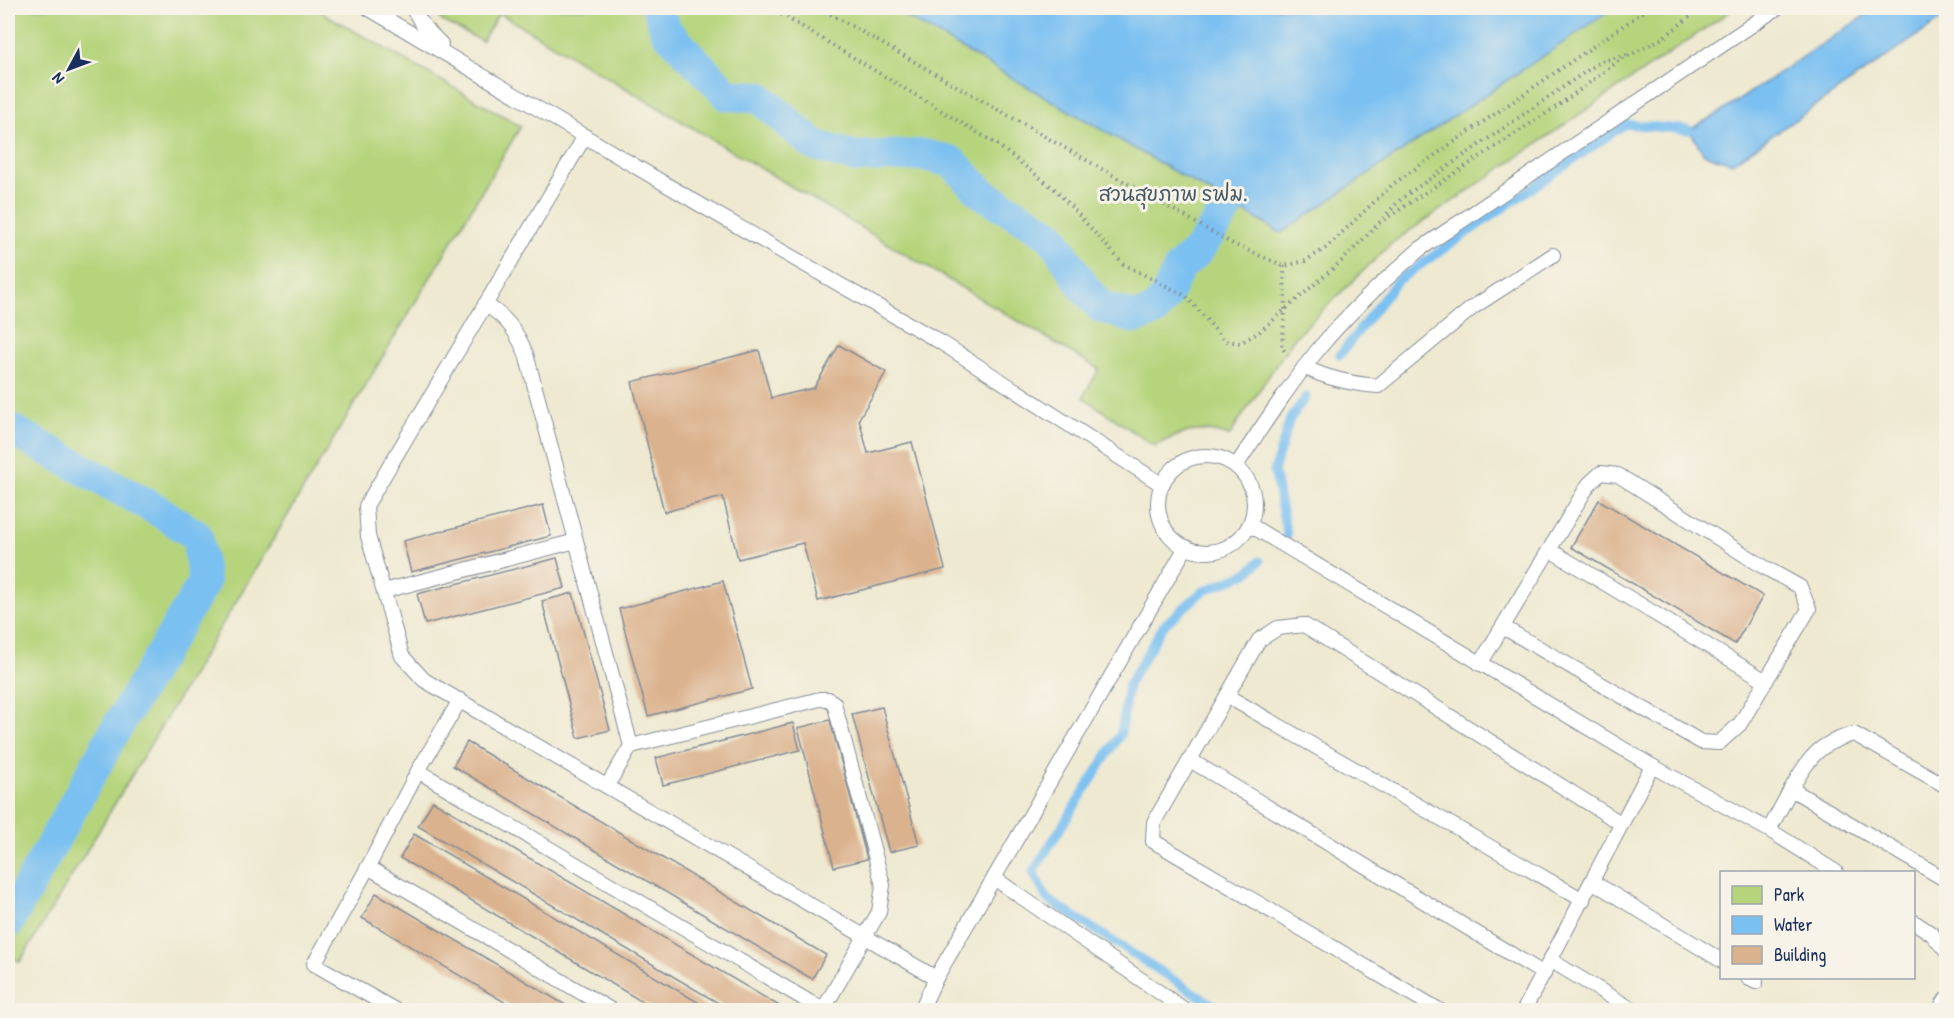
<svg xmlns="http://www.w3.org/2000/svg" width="1954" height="1018" viewBox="0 0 1954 1018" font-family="'Patrick Hand','Playpen Sans Thai',sans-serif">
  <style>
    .green { fill: #b6d47b; stroke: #68826c; stroke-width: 1.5 }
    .water { fill: #7ac0f1; stroke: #4a78a8; stroke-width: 1.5 }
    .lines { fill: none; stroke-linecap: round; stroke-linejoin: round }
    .stream { stroke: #7ac0f1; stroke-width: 9 }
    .canal { stroke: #7ac0f1; stroke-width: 32 }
    .building { fill: #dbb28e }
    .service-casing { stroke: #848c97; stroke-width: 16 }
    .path { stroke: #848c97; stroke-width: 4; stroke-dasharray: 1.5 4.5; stroke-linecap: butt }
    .service { stroke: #fff; stroke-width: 14 }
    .labels { text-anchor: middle; stroke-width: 6; stroke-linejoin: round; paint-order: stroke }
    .park-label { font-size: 20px; fill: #425865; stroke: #f7f3e8 }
  </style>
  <rect width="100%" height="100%" fill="#f7f3e8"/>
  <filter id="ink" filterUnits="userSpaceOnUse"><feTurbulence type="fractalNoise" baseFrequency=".0167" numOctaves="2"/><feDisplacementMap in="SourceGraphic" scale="12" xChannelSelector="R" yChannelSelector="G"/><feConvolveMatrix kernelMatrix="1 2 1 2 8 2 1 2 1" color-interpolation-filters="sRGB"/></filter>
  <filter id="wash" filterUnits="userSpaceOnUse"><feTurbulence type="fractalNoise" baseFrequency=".008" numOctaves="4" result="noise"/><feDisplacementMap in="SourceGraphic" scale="24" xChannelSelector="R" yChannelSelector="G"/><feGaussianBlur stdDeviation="1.35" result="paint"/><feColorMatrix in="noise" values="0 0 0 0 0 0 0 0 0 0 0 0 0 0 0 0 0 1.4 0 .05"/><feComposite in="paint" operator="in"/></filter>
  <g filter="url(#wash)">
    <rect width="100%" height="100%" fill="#eee9d0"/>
    <g class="green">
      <polygon points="8,8 314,8 521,126 20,962 8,955"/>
      <path d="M431 8H1735L1392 243 1294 338 1229 436C1197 425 1183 432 1154 446L1083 397 1099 369 499 13 482 41 442 21Z"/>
    </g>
    <g class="water">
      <polygon points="891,8 1614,8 1281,233"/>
      <polygon points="1876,8 1946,8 1946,16 1732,163 1704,154 1689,130 1724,110"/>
    </g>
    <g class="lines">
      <g class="stream">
        <polyline points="1340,355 1397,281 1625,124 1689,130"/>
        <polyline points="1287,536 1274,471 1290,419 1306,397"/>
        <polyline points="1221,1010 1047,899 1033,872 1121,733 1128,685 1163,626 1202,592 1247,573 1260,561"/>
      </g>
      <g class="canal">
        <polyline points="658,8 666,31 728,95 759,97 814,145 854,157 924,155 952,162 982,193 1051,235 1085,289 1101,307 1135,318 1155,311 1166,296 1180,267 1197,252 1231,203"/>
        <polyline points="8,428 159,511 197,536 204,582 113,734 8,923"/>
      </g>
    </g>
    <g id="blocks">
      <g class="building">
        <polygon points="839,345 886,372 859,419 868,453 912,442 945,569 818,601 803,543 738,559 723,497 664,512 632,382 759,350 771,398 814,388"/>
        <polygon points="1599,500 1763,596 1735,644 1571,547"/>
        <polygon points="543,505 551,536 411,572 403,541"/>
        <polygon points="557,558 565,588 425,624 417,594"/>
        <polygon points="723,581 752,689 648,716 619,609"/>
        <polygon points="573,593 610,730 578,738 542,601"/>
        <polygon points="882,707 919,845 889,852 852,714"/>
        <polygon points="830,720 867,859 834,867 798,728"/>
        <polygon points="793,723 800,750 663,785 656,758"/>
        <polygon points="467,742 826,955 812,979 453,766"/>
        <polygon points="433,801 786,1010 730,1010 418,826"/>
        <polygon points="414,834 711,1010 656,1010 400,858"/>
        <polygon points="376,893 574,1010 518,1010 362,918"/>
      </g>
    </g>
  </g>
  <g filter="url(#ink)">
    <use href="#blocks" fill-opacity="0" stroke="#848c97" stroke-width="1.5"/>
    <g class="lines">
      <defs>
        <g id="service">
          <polyline points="368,8 699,204 942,343 1161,484"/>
          <polyline points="412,8 425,28 441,44"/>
          <polyline points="585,136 366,506 368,536 402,656 424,680 936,978"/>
          <path d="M485 304C507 318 516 330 526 354L631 746 607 786"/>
          <path d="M1304 367C1328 379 1352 384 1378 386L1472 308 1553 255"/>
          <circle cx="1206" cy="504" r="48"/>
          <path d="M1236 466C1263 425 1290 384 1321 346 1351 310 1385 280 1420 249L1777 8"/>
          <polyline points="1250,525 1652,766 1769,830 1836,872"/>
          <polyline points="1550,550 1766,681"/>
          <polyline points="384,591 576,541"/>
          <polyline points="1480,664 1589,484 1601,473 1618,475 1764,567 1800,587 1809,609 1740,724 1719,743 1701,742 1503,627"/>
          <polyline points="1227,696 1583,900"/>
          <polyline points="460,700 418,771 368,867 611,1010"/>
          <polyline points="631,746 820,699 828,699 834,703 883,885 879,912 823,1010"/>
          <polyline points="1190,760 1544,974"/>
          <polyline points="418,771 823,1010"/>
          <path d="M1791 789C1809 758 1818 743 1854 734L1946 786"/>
          <polyline points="1769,830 1791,789 1946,880"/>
          <polyline points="368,867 314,964 395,1010"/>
          <polyline points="994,878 1185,1010"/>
          <polyline points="1593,882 1722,961"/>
          <polyline points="1914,922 1932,934 1946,951"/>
          <polyline points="1550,960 1633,1010"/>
          <polyline points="1748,978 1756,982"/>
          <polyline points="921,1010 936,978 1186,547"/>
          <polyline points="1439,1010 1153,841 1154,822 1259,640 1278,628 1304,625 1622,824"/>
          <polyline points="1524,1010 1652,766"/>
          <polyline points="1939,1010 1946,999"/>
        </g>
      </defs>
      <use href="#service" class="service-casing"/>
      <g class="path">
        <polyline points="771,8 995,143 1057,191 1123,264 1186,296 1225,341 1240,343 1258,333 1344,259 1379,223 1559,105 1620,60 1663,38 1701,8"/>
        <polyline points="820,8 1235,245 1284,266 1305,261 1326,248 1393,184 1649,8"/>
        <polyline points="1383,218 1402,198 1601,61 1627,55"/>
        <polyline points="1284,266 1285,309 1282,347 1287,355"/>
      </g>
      <use href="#service" class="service"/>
    </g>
  </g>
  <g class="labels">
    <g class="park-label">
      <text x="1173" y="201">สวนสุขภาพ รฟม.</text>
    </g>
  </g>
  <rect width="1954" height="1018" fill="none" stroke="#f7f3e8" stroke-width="30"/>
  <rect x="1720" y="871" width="195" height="108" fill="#f7f3e8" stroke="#9fa5b1" stroke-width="1.5"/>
  <rect x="1732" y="886" width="30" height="18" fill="#b6d47b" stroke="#9fa5b1" stroke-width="1.5"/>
  <text x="1774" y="901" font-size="18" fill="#1b2f5e">Park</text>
  <rect x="1732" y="916" width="30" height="18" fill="#7ac0f1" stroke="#9fa5b1" stroke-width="1.5"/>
  <text x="1774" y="931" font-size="18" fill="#1b2f5e">Water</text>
  <rect x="1732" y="946" width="30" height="18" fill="#dbb28e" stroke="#9fa5b1" stroke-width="1.5"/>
  <text x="1774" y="961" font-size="18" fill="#1b2f5e">Building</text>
  <g transform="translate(69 69) rotate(229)" stroke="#f7f3e8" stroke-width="4.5" paint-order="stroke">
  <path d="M0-4.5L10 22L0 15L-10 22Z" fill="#1b2f5e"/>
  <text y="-9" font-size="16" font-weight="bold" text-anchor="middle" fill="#1b2f5e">N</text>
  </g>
</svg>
